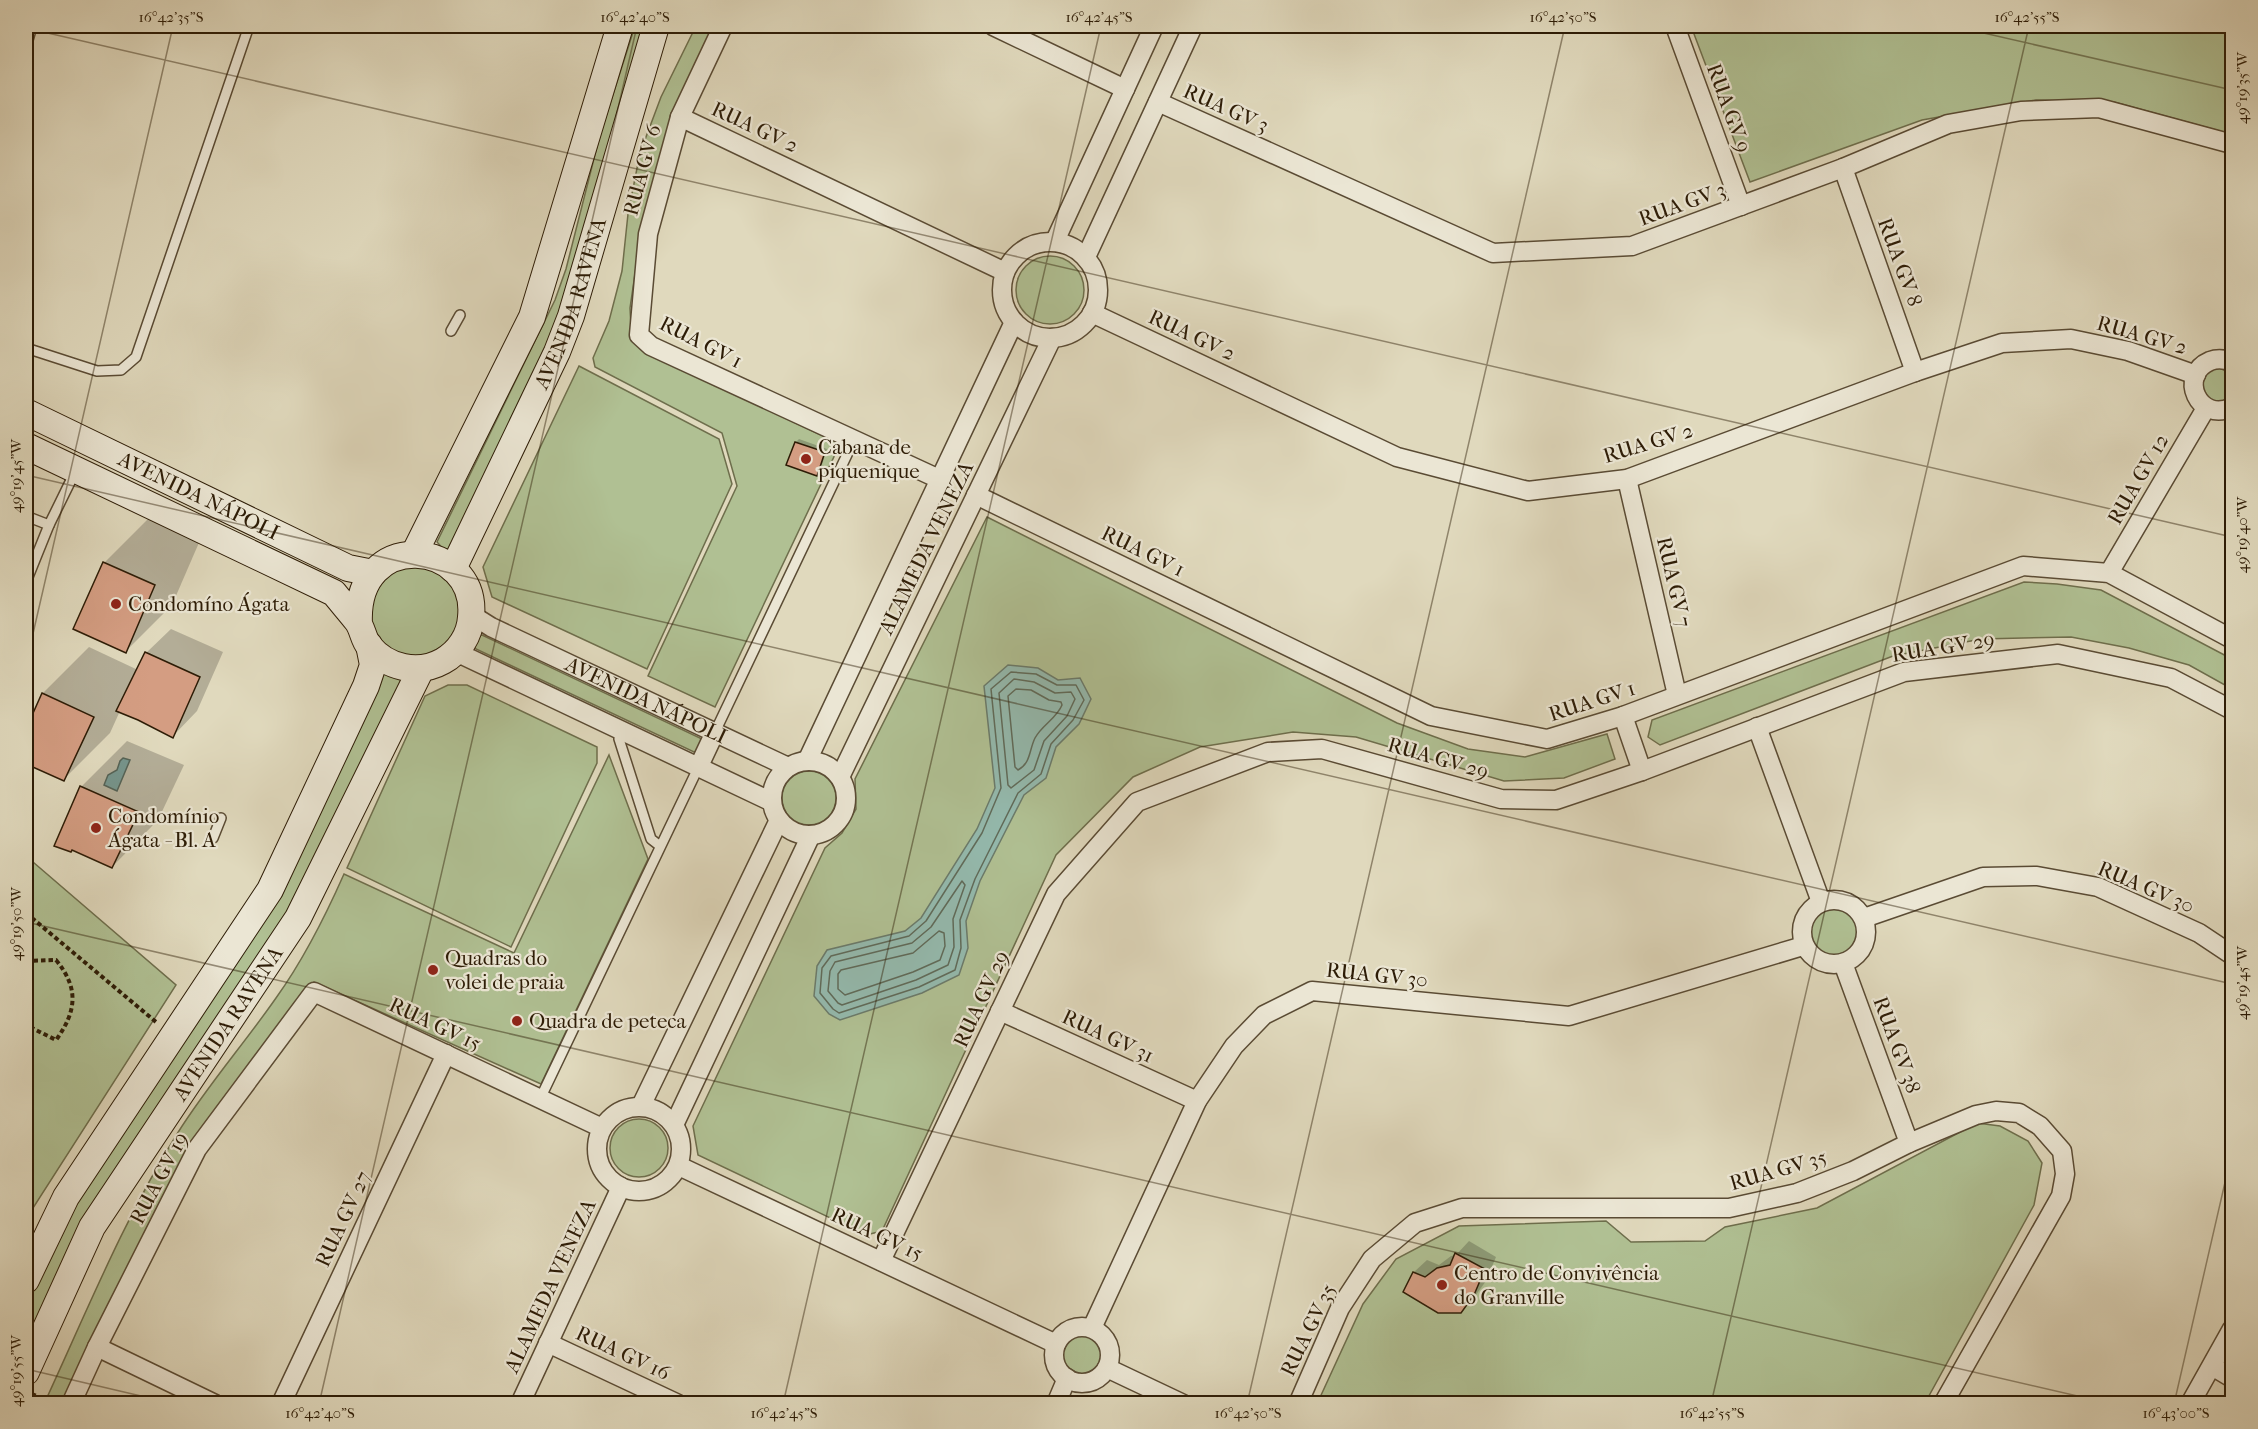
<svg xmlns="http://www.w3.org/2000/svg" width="2258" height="1429" viewBox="0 0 2258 1429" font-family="'IM FELL French Canon',serif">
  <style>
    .green { fill: #b0c093; stroke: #6e6e4c; stroke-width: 1.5 }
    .water { fill: #94baae; stroke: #6b7b6b; stroke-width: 1.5 }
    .shadow { fill: #0003 }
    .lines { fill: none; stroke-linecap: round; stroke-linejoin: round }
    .shore { stroke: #606b5a; stroke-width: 1.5 }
    .building { fill: #d49d82; stroke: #2d1c06; stroke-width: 1.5 }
    .lane-casing { stroke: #5a4b34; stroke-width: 12 }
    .street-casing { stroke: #5a4b34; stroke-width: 21 }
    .secondary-casing { stroke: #2d1c06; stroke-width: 28 }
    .path { stroke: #2d1c06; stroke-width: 4; stroke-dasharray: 4.5 3; stroke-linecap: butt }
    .lane { stroke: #ebe6d4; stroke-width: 9 }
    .street { stroke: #ebe6d4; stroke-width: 18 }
    .secondary { stroke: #ebe6d4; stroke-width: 26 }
    .ticks { fill: none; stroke: #2d1c06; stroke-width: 1.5; stroke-opacity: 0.45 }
    .poi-dot { fill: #8f2418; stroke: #ebe6d4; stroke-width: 2 }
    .labels { text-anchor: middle; stroke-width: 4.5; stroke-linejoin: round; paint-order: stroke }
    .street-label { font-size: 21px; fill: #2d1c06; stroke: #ebe6d4 }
    .poi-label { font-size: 21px; fill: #2d1c06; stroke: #ebe6d4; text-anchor: start }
    .neatline { fill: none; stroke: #2d1c06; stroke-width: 2 }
    .ticks-label { font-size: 15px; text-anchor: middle; fill: #2d1c06 }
  </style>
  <rect width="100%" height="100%" fill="#e0d9bd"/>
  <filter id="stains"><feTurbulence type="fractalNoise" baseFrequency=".00333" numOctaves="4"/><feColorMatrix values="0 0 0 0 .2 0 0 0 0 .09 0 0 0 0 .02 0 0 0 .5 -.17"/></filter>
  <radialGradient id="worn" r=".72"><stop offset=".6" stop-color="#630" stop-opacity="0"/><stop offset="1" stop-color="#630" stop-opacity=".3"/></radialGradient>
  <g class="green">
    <polygon points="635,26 649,26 567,305 454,548 444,550 437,542 555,300 566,269 600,135"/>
    <polygon points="696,26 714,26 641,233 630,308 631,327 642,350 840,444 715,707 648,676 737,486 722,433 595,367 593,358 609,321 622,271 628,214 640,153 661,97"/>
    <polygon points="1691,26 2232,26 2232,137 2216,130 2114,102 2036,100 1922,120 1750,182"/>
    <circle cx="1050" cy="290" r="34"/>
    <polygon points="579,366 719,439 732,484 647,669 492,597 483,567"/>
    <polygon points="2220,368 2232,374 2232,398 2231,400 2210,403 2200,384 2209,370"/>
    <polygon points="987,517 1397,723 1468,749 1525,757 1607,734 1615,759 1564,778 1504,781 1356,737 1293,732 1200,747 1133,777 1056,855 882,1231 866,1235 698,1155 693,1126 825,848 842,833 856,809 855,779"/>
    <circle cx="415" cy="612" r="45"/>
    <polygon points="2024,582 2057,584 2101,590 2232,659 2232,689 2189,665 2129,648 2071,637 1981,639 1893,656 1660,745 1648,737 1652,720"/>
    <polygon points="482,635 700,738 702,742 699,751 694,752 476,649 473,645 477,636"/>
    <polygon points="379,665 407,675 333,837 26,1353 26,1296 54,1238 224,968"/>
    <polygon points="448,685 467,685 597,747 597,763 511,947 347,868 425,696"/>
    <path d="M609 755 648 859 541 1084 314 982 192 1143 64 1403 44 1404C86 1313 124 1219 177 1134 207 1086 244 1044 276 998 304 959 325 917 344 874L514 953Z"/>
    <circle cx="809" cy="798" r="27"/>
    <polygon points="26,856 176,985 26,1219"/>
    <circle cx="1834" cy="932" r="23"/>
    <circle cx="639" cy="1148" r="29"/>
    <polygon points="1977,1123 2000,1126 2028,1141 2042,1163 2034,1205 1925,1403 1317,1404 1363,1304 1396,1259 1459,1226 1606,1221 1631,1242 1705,1241 1725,1227 1817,1208"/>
    <circle cx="1083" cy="1355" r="20"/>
  </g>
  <g class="water">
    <polygon points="1008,665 1038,668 1058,680 1080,678 1091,699 1079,724 1056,747 1046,778 1024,795 980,881 966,921 968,948 959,975 922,993 840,1020 829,1014 814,996 817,966 827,950 905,931 921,918 977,829 995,788 984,686"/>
    <polygon points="123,758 130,760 117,791 104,785 108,775 117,770 120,761"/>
  </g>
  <g class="shadow">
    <polygon points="799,439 827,449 820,471 816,474 796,442"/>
    <polygon points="150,517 201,538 172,605 126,651 104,563"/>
    <polygon points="171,629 223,652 197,711 173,736 120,711 110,733 64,779 26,763 26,732 43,693 89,647 138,670 146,653"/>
    <polygon points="127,741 184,765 158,820 112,867 81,787"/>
    <polygon points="1469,1241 1496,1257 1486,1281 1473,1299 1460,1311 1405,1292 1414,1272 1427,1260 1439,1265 1451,1256 1456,1255"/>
  </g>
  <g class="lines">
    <g class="shore">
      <polygon points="1011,672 1036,674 1057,685 1076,685 1084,700 1073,720 1051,744 1041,774 1018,793 975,879 960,920 961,948 955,970 919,987 839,1013 833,1009 820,993 822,968 831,956 909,936 926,921 982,833 1001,788 991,689"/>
      <polygon points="1014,679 1034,682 1055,693 1071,692 1075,699 1067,716 1044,741 1034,770 1011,788 1008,785 999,693"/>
      <path d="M1016 689 1031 690 1049 700 1061 702 1062 705C1057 718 1042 725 1035 738 1029 750 1031 763 1018 770L1015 767 1008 696Z"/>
      <polygon points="962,881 965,885 953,919 954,947 948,965 916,980 842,1005 838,1003 828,991 830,971 835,962 912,943 931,927"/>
      <polygon points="939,931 944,933 945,946 940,960 913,972 845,995 838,989 838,974 841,970 913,953"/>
    </g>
  </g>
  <g class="building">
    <polygon points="795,442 825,452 817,476 786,465"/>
    <polygon points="103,562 155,585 126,653 73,629"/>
    <polygon points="145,652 200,677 173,738 138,720 116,711"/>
    <polygon points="42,693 94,717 64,781 26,764 26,729"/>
    <polygon points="80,786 139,812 112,868 72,850 71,852 54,846"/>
    <polygon points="1455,1253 1485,1269 1474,1295 1461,1313 1438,1313 1403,1292 1413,1272 1425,1277 1437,1268 1450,1265"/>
  </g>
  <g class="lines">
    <defs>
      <g id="lane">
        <polyline points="26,47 32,26"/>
        <polyline points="451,331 460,315"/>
        <polyline points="26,348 97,371 121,370 136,357 249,26"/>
        <polyline points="26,516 49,525 26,582"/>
        <polyline points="49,525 76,470"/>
        <polyline points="621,729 619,739 651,839 660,846"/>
        <polyline points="715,732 854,440"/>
        <polyline points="213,838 221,818"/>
        <polyline points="540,1099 699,766"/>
      </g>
      <g id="street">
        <polyline points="723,26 680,117 648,234 639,335 651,346 939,479"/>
        <polyline points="993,26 1125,89"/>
        <polyline points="1675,26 1741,206"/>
        <polyline points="1158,102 1493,253 1632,246 1843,168 1948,124 2021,111 2099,108 2232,144"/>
        <polyline points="680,117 1005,272"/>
        <polyline points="1843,168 1915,372"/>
        <polyline points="1055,241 1154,26"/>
        <circle cx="1050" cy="290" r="48"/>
        <polyline points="1086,257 1193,26"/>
        <polyline points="1092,313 1397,457 1528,491 1627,479 1915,372 2002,343 2071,339 2128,351 2196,375"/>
        <path d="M2232 362C2225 359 2218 358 2210 361 2177 375 2199 424 2232 407"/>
        <polyline points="1627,479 1677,695"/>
        <polyline points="976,495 1431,716 1547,739 1623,716 2023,566 2109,573 2232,639"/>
        <polyline points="2109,573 2206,408"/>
        <path id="s1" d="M472 615 491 627 788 767"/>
        <polyline points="456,652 772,802"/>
        <polyline points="1623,716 1642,771"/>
        <polyline points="1757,727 1821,902"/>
        <polyline points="807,761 1014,322"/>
        <circle cx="809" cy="798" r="37"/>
        <polyline points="699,766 715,732"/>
        <polyline points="840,777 1052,338"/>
        <circle cx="1834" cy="932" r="32"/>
        <polyline points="1864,918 1983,877 2037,876 2098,887 2199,933 2232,955"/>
        <polyline points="1843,963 1909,1143"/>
        <polyline points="1000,1011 1197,1101"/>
        <polyline points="641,1106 779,820"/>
        <circle cx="639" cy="1149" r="42"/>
        <polyline points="674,1125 811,835"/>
        <polyline points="679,1166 1056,1344"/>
        <polyline points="881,1261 1056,894 1137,802 1268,752 1322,749 1501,799 1556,800 1642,771 1904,672 2058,654 2171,678 2232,710"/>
        <circle cx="1082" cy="1355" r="28"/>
        <polyline points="1092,1328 1197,1101 1234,1046 1264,1015 1312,991 1569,1016 1803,946"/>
        <polyline points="548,1343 678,1404"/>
        <polyline points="97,1347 215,1404"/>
        <polyline points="2212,1366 2232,1378"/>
        <polyline points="1107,1368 1183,1404"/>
        <polyline points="71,1404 97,1347 197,1149 314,992 602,1128"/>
        <polyline points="281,1404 446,1054"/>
        <polyline points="520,1404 621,1187"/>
        <polyline points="1056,1404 1067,1378"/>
        <polyline points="1298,1404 1340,1308 1372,1259 1415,1223 1462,1208 1729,1208 1797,1193 1853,1171 1909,1143 1976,1115 1996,1111 2019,1113 2040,1126 2062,1151 2065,1174 2061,1196 1943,1404"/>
        <polyline points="2190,1404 2232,1329"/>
      </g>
      <g id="secondary">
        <path id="s2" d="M26 412 348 568 373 573"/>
        <path d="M26 446 334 593C342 603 350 612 357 621 363 629 363 639 369 646 387 668 418 675 443 661 459 652 470 635 471 617 479 540 354 526 359 624"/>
        <polyline points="414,554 532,317 620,26"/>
        <path id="s3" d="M453 569 557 352 571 316 656 26"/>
        <polyline points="26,1280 66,1197 270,890 366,686 373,665 369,645"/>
        <path id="s4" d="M26 1372 92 1227 298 918 421 669"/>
      </g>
    </defs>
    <use href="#lane" class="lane-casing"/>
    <use href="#street" class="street-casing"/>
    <use href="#secondary" class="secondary-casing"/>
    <g class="path">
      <polyline points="26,913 156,1022"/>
      <path d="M26 961 56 960C79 988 77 1011 56 1040L26 1025"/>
      <polyline points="30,1404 35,1392"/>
    </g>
    <use href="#lane" class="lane"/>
    <use href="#street" class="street"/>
    <use href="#secondary" class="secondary"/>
  </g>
  <path class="ticks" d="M1953 26 2232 90M26 28 2232 537M26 475 2232 984M26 664 173 26M26 922 2112 1404M26 1369 175 1404M319 1404 637 26M783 1404 1101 26M1247 1404 1565 26M1711 1404 2029 26M2174 1404 2232 1152"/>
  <g class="poi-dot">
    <circle cx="806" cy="459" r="6"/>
    <circle cx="116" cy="604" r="6"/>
    <circle cx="96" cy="828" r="6"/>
    <circle cx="433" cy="970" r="6"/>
    <circle cx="517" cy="1021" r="6"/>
    <circle cx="1442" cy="1285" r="6"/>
  </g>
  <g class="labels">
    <g class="street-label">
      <text transform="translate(1226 108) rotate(24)" y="7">RUA GV 3</text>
      <text transform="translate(1729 108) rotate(70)" y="7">RUA GV 9</text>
      <text transform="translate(755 127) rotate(25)" y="7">RUA GV 2</text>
      <text transform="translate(642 170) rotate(-75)" y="7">RUA GV 6</text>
      <text transform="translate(1682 204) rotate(-20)" y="7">RUA GV 3</text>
      <text transform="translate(1900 262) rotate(70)" y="7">RUA GV 8</text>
      <text dy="7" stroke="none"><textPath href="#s3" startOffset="291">AVENIDA RAVENA</textPath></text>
      <text transform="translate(1192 335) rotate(25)" y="7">RUA GV 2</text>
      <text transform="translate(2142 335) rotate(16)" y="7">RUA GV 2</text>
      <text transform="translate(701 342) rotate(27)" y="7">RUA GV 1</text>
      <text transform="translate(1648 443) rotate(-17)" y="7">RUA GV 2</text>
      <text transform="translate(2138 479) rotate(-60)" y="7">RUA GV 12</text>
      <text dy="7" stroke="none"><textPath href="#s2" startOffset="192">AVENIDA NÁPOLI</textPath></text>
      <text transform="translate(926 548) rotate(-64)" y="7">ALAMEDA VENEZA</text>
      <text transform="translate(1143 551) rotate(26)" y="7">RUA GV 1</text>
      <text transform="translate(1674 582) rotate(77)" y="7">RUA GV 7</text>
      <text transform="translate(1943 647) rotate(-9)" y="7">RUA GV 29</text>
      <text dy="7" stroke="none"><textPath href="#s1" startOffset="194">AVENIDA NÁPOLI</textPath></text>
      <text transform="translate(1592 701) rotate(-18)" y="7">RUA GV 1</text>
      <text transform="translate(1438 758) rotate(16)" y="7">RUA GV 29</text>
      <text transform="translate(2146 887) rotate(23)" y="7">RUA GV 30</text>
      <text transform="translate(1377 975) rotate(6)" y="7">RUA GV 30</text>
      <text transform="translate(981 999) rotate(-65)" y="7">RUA GV 29</text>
      <text dy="7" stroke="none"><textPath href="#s4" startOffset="404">AVENIDA RAVENA</textPath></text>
      <text transform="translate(435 1024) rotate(25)" y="7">RUA GV 15</text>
      <text transform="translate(1108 1036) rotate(25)" y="7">RUA GV 31</text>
      <text transform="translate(1897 1045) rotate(70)" y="7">RUA GV 38</text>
      <text transform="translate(1778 1170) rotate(-16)" y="7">RUA GV 35</text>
      <text transform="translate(159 1178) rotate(-62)" y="7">RUA GV 19</text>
      <text transform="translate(343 1219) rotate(-65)" y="7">RUA GV 27</text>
      <text transform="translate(877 1234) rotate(25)" y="7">RUA GV 15</text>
      <text transform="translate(550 1286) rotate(-65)" y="7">ALAMEDA VENEZA</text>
      <text transform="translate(1308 1330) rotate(-64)" y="7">RUA GV 35</text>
      <text transform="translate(623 1353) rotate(25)" y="7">RUA GV 16</text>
    </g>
    <g class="poi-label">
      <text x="818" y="454">Cabana de<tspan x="818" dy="24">piquenique</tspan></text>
      <text x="128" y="611">Condomíno Ágata</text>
      <text x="108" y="823">Condomínio<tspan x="108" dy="24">Ágata - Bl. A</tspan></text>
      <text x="445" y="965">Quadras do<tspan x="445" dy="24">volei de praia</tspan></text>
      <text x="529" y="1028">Quadra de peteca</text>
      <text x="1454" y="1280">Centro de Convivência<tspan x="1454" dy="24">do Granville</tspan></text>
    </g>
  </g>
  <rect width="2258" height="1429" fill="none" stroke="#e0d9bd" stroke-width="66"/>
  <rect x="33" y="33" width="2192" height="1363" class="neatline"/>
  <g class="ticks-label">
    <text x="171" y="22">16°42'35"S</text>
    <text x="635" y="22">16°42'40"S</text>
    <text x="1099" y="22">16°42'45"S</text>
    <text x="1563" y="22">16°42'50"S</text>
    <text x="2027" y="22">16°42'55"S</text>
    <text transform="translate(2242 88) rotate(-90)" y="5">49°19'35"W</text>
    <text transform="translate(16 476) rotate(-90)" y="5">49°19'45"W</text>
    <text transform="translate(2242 535) rotate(-90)" y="5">49°19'40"W</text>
    <text transform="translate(16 924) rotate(-90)" y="5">49°19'50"W</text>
    <text transform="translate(2242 983) rotate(-90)" y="5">49°19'45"W</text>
    <text transform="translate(16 1371) rotate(-90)" y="5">49°19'55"W</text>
    <text x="320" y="1418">16°42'40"S</text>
    <text x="784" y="1418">16°42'45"S</text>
    <text x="1248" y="1418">16°42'50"S</text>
    <text x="1712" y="1418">16°42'55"S</text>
    <text x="2176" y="1418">16°43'00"S</text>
  </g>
  <rect width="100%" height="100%" filter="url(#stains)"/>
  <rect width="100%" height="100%" fill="url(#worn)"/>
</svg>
